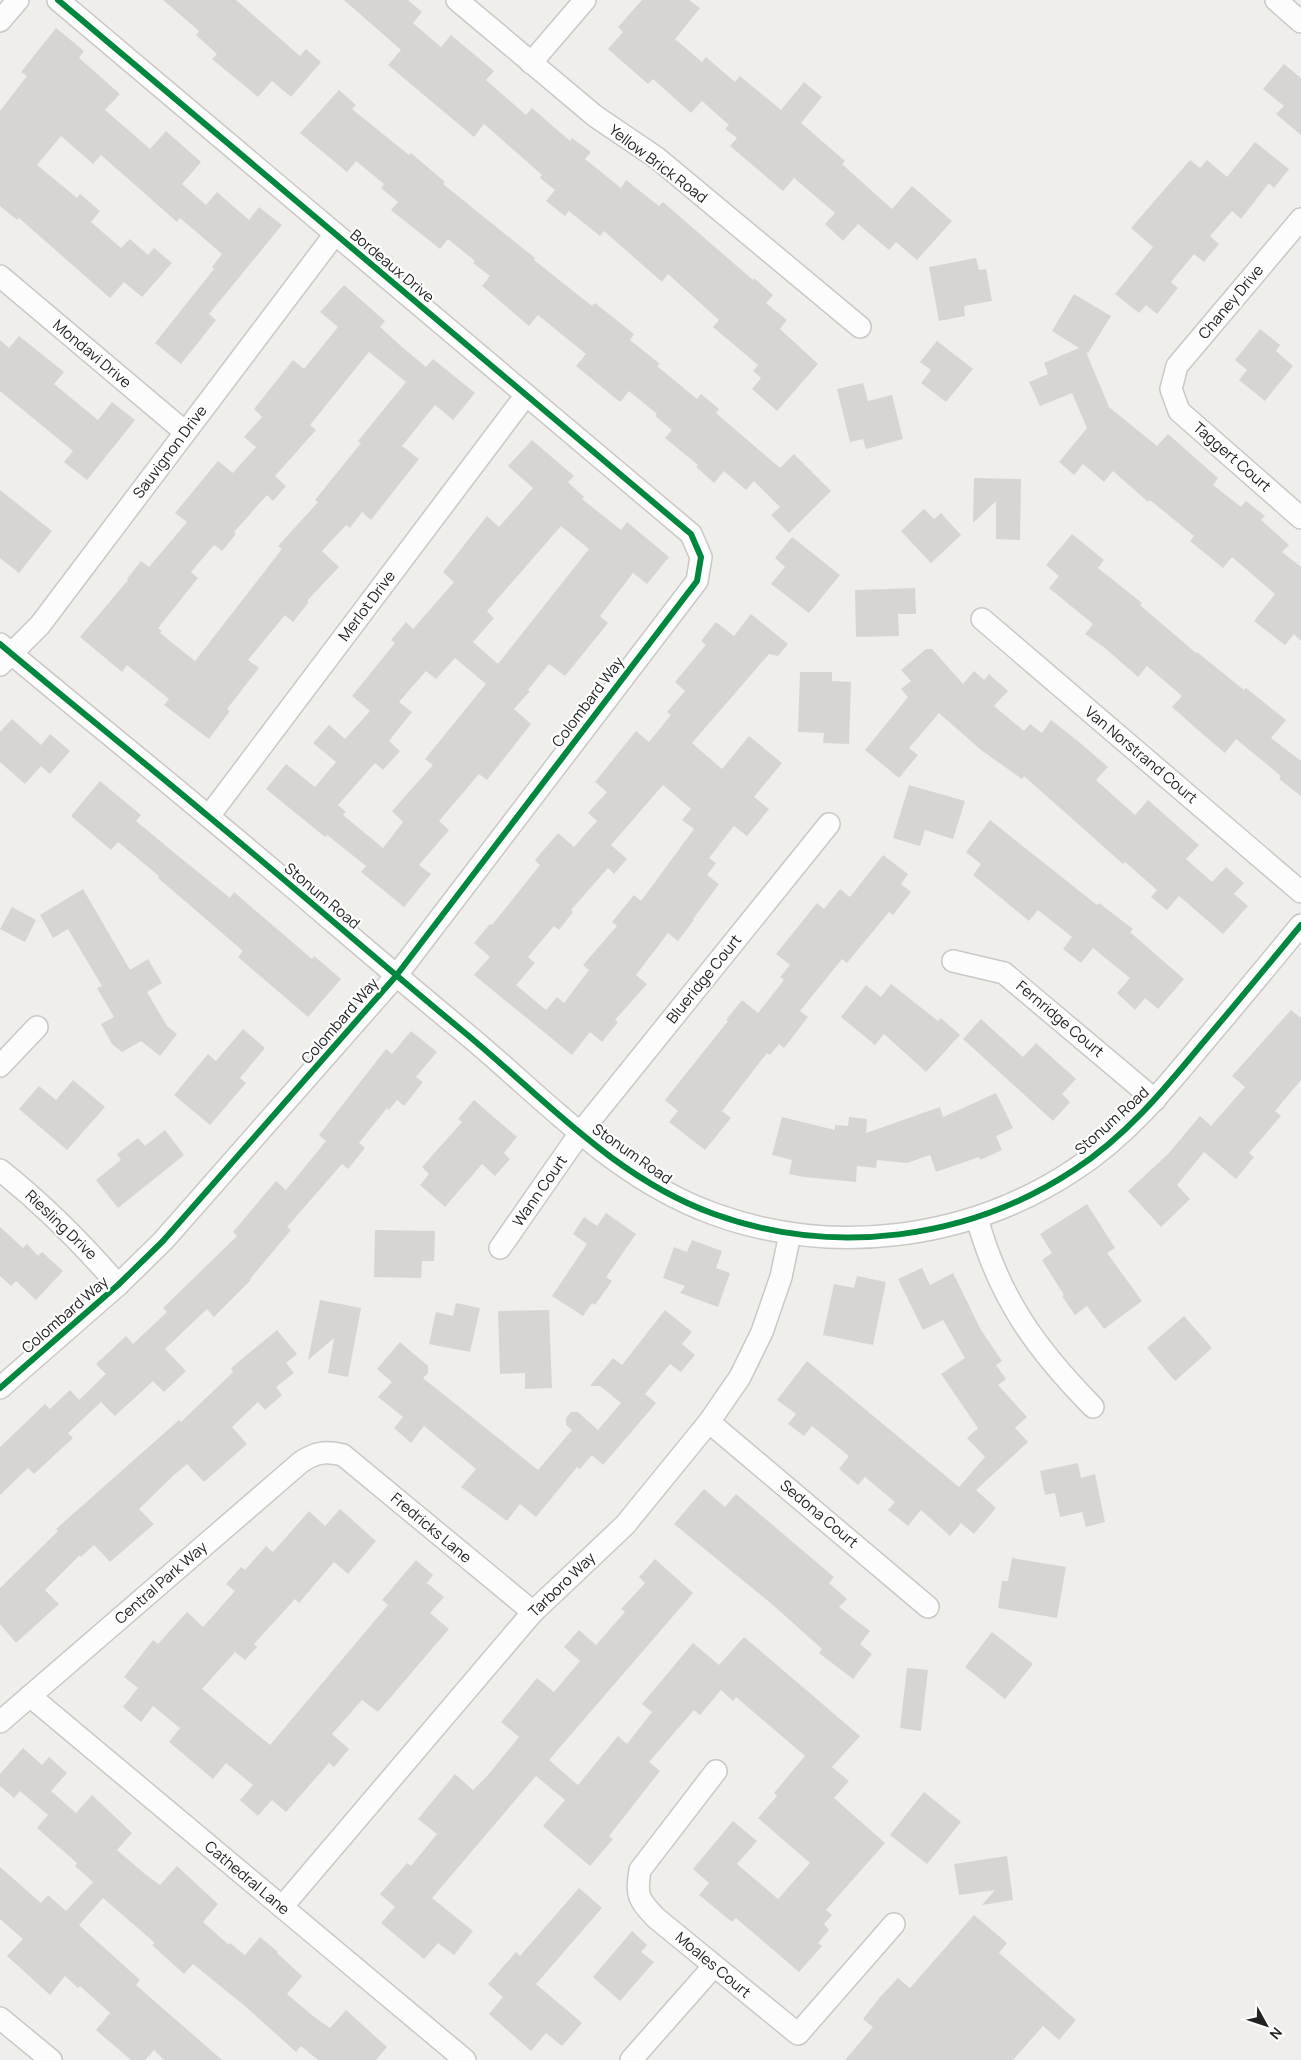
<svg xmlns="http://www.w3.org/2000/svg" width="1301" height="2060" viewBox="0 0 1301 2060" font-family="Manrope,sans-serif">
  <style>
    .building { fill: #d7d4d2; fill-rule: evenodd }
    .lines { fill: none; stroke-linecap: round; stroke-linejoin: round }
    .minor-casing { stroke: #c9c8c7; stroke-width: 24 }
    .minor { stroke: #fdfcfc; stroke-width: 21 }
    .cycleway-casing { stroke: #fff; stroke-width: 9 }
    .cycleway { stroke: #00873e; stroke-width: 6 }
    .labels { text-anchor: middle; stroke-width: 4.5; stroke-linejoin: round; paint-order: stroke }
    .street-label { font-size: 15px; fill: #222; stroke: #fff }
  </style>
  <rect width="100%" height="100%" fill="#f0eeeb"/>
  <g class="building">
    <polygon points="163,0 236,0 300,56 306,49 321,62 291,97 272,81 258,97 212,59 217,54 196,35 199,31"/>
    <polygon points="344,0 408,0 422,12 413,23 441,47 451,35 494,71 486,80 526,115 532,108 570,141 572,138 591,152 585,159 621,188 626,180 659,206 663,202 753,280 754,278 773,295 766,303 787,320 780,329 818,364 777,411 752,389 761,378 753,371 758,365 713,327 719,320 668,274 662,282 604,231 600,236 569,211 565,216 546,201 555,190 540,178 542,175 484,124 474,137 388,65 401,50"/>
    <polygon points="642,0 689,0 700,8 675,39 702,62 706,57 735,82 740,76 781,110 804,82 822,97 801,123 845,161 842,164 892,209 912,186 952,221 917,260 896,242 889,250 858,224 843,241 825,224 835,213 794,178 783,191 730,146 737,138 725,129 729,125 702,101 691,113 653,79 648,84 608,49 623,32 618,27"/>
    <polygon points="56,28 84,51 79,58 120,94 105,110 150,149 166,131 201,162 182,184 206,205 217,192 249,220 259,207 282,225 209,314 216,320 181,364 155,343 214,269 212,267 222,254 180,218 177,222 101,155 93,164 61,136 37,165 77,198 80,194 100,211 91,222 121,248 130,239 148,255 154,248 172,263 142,297 124,282 110,298 19,218 17,220 0,206 0,111 27,76 21,72"/>
    <polygon points="1284,64 1301,78 1301,135 1276,114 1284,106 1263,89"/>
    <polygon points="339,90 356,105 352,109 409,155 411,153 445,182 443,184 535,258 534,260 592,306 595,303 634,334 630,340 660,364 657,366 697,399 701,394 719,409 716,413 780,468 794,454 831,491 789,533 771,515 780,507 754,481 746,490 724,471 714,483 696,467 698,465 665,438 672,430 655,416 657,414 629,391 620,402 576,366 586,354 538,315 529,326 482,286 490,276 473,263 475,261 448,239 440,249 391,210 398,202 381,188 384,184 356,161 347,172 300,133"/>
    <polygon points="1255,142 1289,169 1274,188 1269,183 1241,219 1232,211 1210,236 1219,244 1204,262 1194,254 1171,282 1178,288 1157,314 1146,305 1139,313 1115,294 1153,247 1131,228 1190,160 1200,168 1207,160 1227,177"/>
    <polygon points="976,258 979,270 986,269 992,301 964,306 965,316 939,321 929,267"/>
    <path d="M344 285 385 321 380 327 402 347 426 367 433 359 475 393 453 420 435 405 402 446 419 459 371 520 362 512 350 528 346 525 322 551 339 567 307 601 309 602 293 622 285 615 248 660 259 668 227 709 230 711 209 739 164 705 169 699 127 665 122 672 80 637 128 580 127 579 141 561 149 567 187 522 175 513 218 461 233 473 256 447 244 437 262 417 254 409 293 360 304 369 338 327 320 312ZM369 352 406 382 358 441 361 443 315 500 318 502 278 546 282 549 195 661 160 633 162 631 158 628 198 578 191 572 214 545 222 551 236 534 234 532 267 495 273 501 286 486 275 476 316 430 310 425Z"/>
    <polygon points="1074,294 1111,316 1088,353 1086,352 1109,407 1157,446 1168,434 1218,478 1213,485 1241,507 1246,501 1265,516 1261,520 1289,545 1282,552 1301,567 1301,641 1294,634 1285,645 1254,621 1275,594 1232,557 1223,568 1190,541 1194,536 1150,500 1148,502 1113,471 1104,482 1083,464 1074,475 1059,462 1087,428 1072,393 1040,406 1029,382 1048,374 1044,363 1079,348 1052,331"/>
    <polygon points="1260,329 1280,345 1276,351 1293,366 1265,401 1239,380 1247,370 1235,360"/>
    <polygon points="19,336 64,372 54,384 98,420 112,402 135,420 87,480 64,462 73,451 0,391 0,340 9,348"/>
    <polygon points="937,341 973,369 946,402 921,383 931,370 920,362"/>
    <polygon points="863,383 868,401 892,395 903,439 866,449 863,439 850,442 837,389"/>
    <path d="M532 440 574 476 568 482 584 497 582 499 621 530 627 522 669 557 647 584 633 573 600 616 608 623 565 676 549 664 528 690 530 691 514 709 531 724 487 780 479 774 439 821 449 830 419 865 431 874 404 907 361 872 366 866 327 835 325 837 266 789 286 764 315 787 336 762 313 743 329 725 345 739 370 711 352 696 395 643 391 640 406 622 413 629 454 582 443 572 487 516 499 527 533 488 508 466ZM561 526 589 549 498 664 473 642 494 618 487 611ZM455 658 486 684 425 759 433 765 392 811 403 822 383 848 343 815 346 812 338 805 375 763 383 770 400 751 389 741 412 712 399 702 426 671 436 679Z"/>
    <polygon points="974,478 1021,479 1020,540 996,539 996,501 973,523"/>
    <polygon points="0,490 52,531 19,573 0,558"/>
    <polygon points="924,509 934,519 941,513 961,535 931,563 901,531"/>
    <polygon points="1072,534 1104,560 1098,568 1142,603 1140,605 1196,653 1197,652 1244,690 1246,688 1286,720 1271,738 1301,761 1301,796 1279,779 1281,776 1236,739 1225,753 1206,737 1172,707 1182,696 1147,666 1138,677 1105,648 1085,634 1093,624 1049,588 1059,576 1046,565"/>
    <polygon points="792,537 840,575 809,613 771,584 785,567 775,558"/>
    <polygon points="915,588 916,614 898,614 899,636 856,637 855,590"/>
    <path d="M751 614 788 644 778 656 769 654 692 743 722 769 749 736 782 763 754 797 769 809 747 836 734 826 709 858 716 863 707 875 719 884 693 919 694 920 678 941 668 933 636 975 647 984 615 1020 618 1022 602 1042 590 1032 572 1055 474 975 490 957 474 943 490 924 492 925 540 865 535 860 558 833 574 847 597 821 588 813 607 792 595 782 636 731 649 742 671 715 667 712 685 691 675 682 706 645 701 641 716 622 734 636ZM663 785 691 809 682 820 694 829 641 901 634 895 612 922 617 926 583 965 589 970 564 1003 557 997 546 1010 516 985 535 963 528 957 554 926 559 930 573 912 571 910 608 868 614 874 627 859 611 845Z"/>
    <polygon points="926,649 932,649 963,684 974,671 984,680 989,674 1008,691 994,706 1024,731 1030,724 1042,733 1051,720 1079,742 1108,767 1096,780 1135,815 1148,800 1199,845 1186,859 1212,882 1226,867 1244,883 1234,894 1248,906 1223,934 1179,896 1167,910 1151,897 1157,890 1125,862 1123,864 1024,776 1022,779 981,750 939,713 909,748 918,755 899,778 865,750 908,697 901,689 911,681 901,670"/>
    <polygon points="800,672 832,672 832,681 851,682 849,744 823,743 824,733 798,732"/>
    <polygon points="12,719 41,745 50,734 70,751 50,774 41,766 25,784 0,762 0,732"/>
    <polygon points="100,781 141,815 136,821 177,855 230,898 234,892 312,959 314,956 341,979 308,1017 238,957 243,951 158,878 159,876 118,842 111,850 71,816"/>
    <polygon points="909,785 965,801 953,839 925,830 920,846 893,838"/>
    <polygon points="990,820 1097,905 1099,903 1133,929 1130,932 1184,979 1158,1009 1145,998 1135,1010 1117,993 1130,978 1093,948 1081,963 1063,949 1072,937 1038,910 1029,921 973,875 981,864 966,852"/>
    <polygon points="883,855 908,874 901,884 911,892 893,915 889,912 847,963 842,959 800,1011 808,1017 784,1048 779,1044 770,1055 767,1053 722,1111 731,1118 705,1150 669,1122 678,1111 665,1100 728,1021 726,1020 742,1000 758,1013 784,980 780,977 790,965 776,954 817,903 824,909 840,889 850,897"/>
    <polygon points="83,889 130,970 148,959 162,983 147,992 167,1026 177,1034 160,1056 141,1041 122,1052 112,1044 101,1024 114,1017 97,988 102,986 68,929 53,938 40,915"/>
    <polygon points="12,907 36,920 25,942 0,929"/>
    <polygon points="891,984 938,1021 941,1018 960,1035 926,1072 884,1034 875,1045 841,1017 866,985 881,997"/>
    <polygon points="1291,1010 1301,1018 1301,1080 1275,1111 1281,1116 1249,1153 1254,1157 1236,1179 1204,1152 1177,1185 1190,1199 1161,1227 1128,1191 1168,1154 1200,1116 1211,1126 1245,1087 1232,1076"/>
    <polygon points="981,1019 1023,1057 1036,1043 1076,1079 1062,1094 1070,1102 1053,1121 963,1039"/>
    <polygon points="243,1029 265,1048 240,1078 246,1083 210,1125 174,1095 208,1054 216,1061"/>
    <polygon points="411,1031 437,1052 416,1077 423,1082 404,1106 397,1100 389,1110 387,1108 359,1143 365,1148 348,1169 342,1164 287,1227 291,1230 250,1279 251,1280 214,1317 207,1309 165,1349 186,1371 164,1392 153,1381 115,1416 101,1402 68,1433 73,1438 34,1474 28,1468 0,1495 0,1447 45,1404 50,1409 70,1390 79,1400 106,1374 96,1364 126,1336 133,1344 167,1312 163,1308 237,1236 233,1232 276,1181 286,1190 326,1141 319,1135 386,1049 392,1054"/>
    <polygon points="73,1080 105,1107 67,1150 19,1109 39,1086 56,1100"/>
    <polygon points="996,1093 1013,1128 996,1136 1002,1150 980,1160 979,1157 936,1172 930,1155 907,1163 877,1160 876,1168 857,1166 856,1182 804,1177 789,1174 792,1160 772,1155 782,1117 835,1130 835,1125 848,1126 849,1117 867,1119 866,1133 940,1107 943,1117"/>
    <polygon points="474,1100 517,1137 504,1153 510,1159 495,1176 482,1164 445,1207 420,1185 429,1174 422,1167 462,1122 458,1119"/>
    <polygon points="165,1130 184,1155 118,1208 96,1180 121,1160 117,1154 138,1138 145,1146"/>
    <polygon points="1087,1204 1115,1248 1107,1253 1142,1301 1104,1329 1087,1306 1075,1315 1062,1296 1064,1295 1042,1260 1052,1253 1040,1234"/>
    <polygon points="606,1213 636,1234 606,1277 612,1281 595,1305 592,1303 583,1316 552,1296 587,1244 573,1234 584,1217 597,1226"/>
    <polygon points="0,1227 23,1248 27,1244 38,1256 42,1252 63,1271 36,1300 16,1281 11,1286 0,1276"/>
    <polygon points="375,1230 435,1231 434,1261 422,1261 421,1278 374,1277"/>
    <polygon points="692,1240 722,1251 716,1268 730,1273 718,1307 680,1293 685,1286 663,1278 674,1247 687,1252"/>
    <polygon points="922,1268 930,1285 953,1273 981,1330 1002,1361 996,1365 1006,1379 998,1385 1027,1417 1015,1428 1028,1442 976,1490 996,1508 974,1534 961,1523 950,1536 921,1510 908,1526 888,1510 895,1502 865,1477 858,1485 839,1469 849,1456 812,1426 804,1436 788,1424 796,1414 777,1400 807,1361 959,1487 985,1457 967,1438 978,1428 941,1374 965,1358 943,1320 923,1330 898,1279"/>
    <polygon points="857,1276 886,1282 873,1345 823,1335 834,1284 854,1288"/>
    <polygon points="320,1300 361,1308 348,1377 328,1373 334,1338 308,1360"/>
    <polygon points="456,1303 480,1308 470,1352 429,1344 436,1312 453,1316"/>
    <polygon points="549,1310 552,1388 525,1389 525,1373 500,1374 498,1311"/>
    <polygon points="665,1310 692,1332 682,1344 695,1355 681,1372 670,1364 645,1394 656,1403 633,1430 603,1465 592,1455 580,1469 577,1467 536,1517 520,1504 507,1521 480,1501 461,1487 476,1469 424,1426 411,1443 394,1428 403,1417 378,1397 392,1382 377,1369 400,1342 428,1366 428,1373 423,1378 538,1470 572,1430 566,1425 566,1418 571,1412 578,1412 598,1430 621,1403 600,1386 590,1386 613,1358 622,1365"/>
    <polygon points="1184,1316 1212,1348 1175,1381 1147,1348"/>
    <polygon points="277,1330 297,1354 286,1363 294,1373 276,1387 282,1395 265,1410 258,1402 232,1427 247,1444 204,1482 187,1464 174,1475 139,1509 154,1524 110,1562 94,1545 81,1557 80,1555 45,1590 59,1604 16,1643 0,1624 0,1588 58,1531 56,1529 179,1420 181,1422 233,1372 231,1368"/>
    <polygon points="1078,1463 1081,1478 1095,1474 1105,1522 1086,1527 1082,1512 1060,1517 1055,1493 1045,1495 1040,1471"/>
    <polygon points="704,1489 725,1507 736,1494 834,1577 829,1583 847,1599 839,1607 870,1631 860,1644 872,1654 853,1679 819,1653 822,1649 773,1605 674,1524"/>
    <polygon points="340,1509 376,1541 348,1574 334,1562 299,1603 295,1599 254,1644 257,1647 245,1660 235,1652 202,1689 270,1745 388,1605 382,1600 416,1560 433,1575 427,1583 444,1597 430,1613 449,1629 378,1712 362,1700 332,1734 349,1749 334,1767 329,1763 286,1812 272,1800 258,1816 240,1800 253,1785 226,1763 213,1779 169,1742 180,1728 153,1706 141,1722 123,1707 138,1688 124,1677 153,1640 158,1644 187,1612 203,1627 235,1591 226,1584 241,1567 245,1570 266,1546 273,1552 309,1511 325,1526"/>
    <polygon points="1012,1558 1066,1567 1057,1618 998,1608 1002,1581 1008,1581"/>
    <polygon points="655,1559 693,1593 549,1760 578,1785 618,1736 627,1744 652,1712 642,1704 693,1643 719,1665 744,1637 860,1736 832,1767 849,1781 834,1798 885,1843 826,1910 832,1915 824,1924 829,1930 818,1943 822,1946 799,1972 736,1918 732,1922 699,1895 709,1883 693,1869 733,1821 757,1841 737,1864 778,1899 810,1863 758,1818 777,1796 774,1793 805,1756 736,1697 733,1701 721,1690 700,1715 694,1710 649,1762 660,1771 609,1836 613,1839 590,1866 543,1826 565,1800 536,1776 432,1898 473,1931 454,1955 438,1943 424,1959 381,1923 395,1907 380,1894 407,1863 411,1866 437,1834 418,1819 455,1774 473,1790 488,1775 519,1737 501,1722 537,1678 554,1692 580,1661 564,1647 579,1630 596,1645 625,1612 621,1609 645,1583 639,1577"/>
    <polygon points="992,1632 1033,1664 1005,1699 965,1667"/>
    <polygon points="907,1668 928,1670 921,1731 900,1728"/>
    <polygon points="23,1748 42,1765 49,1757 67,1773 51,1791 76,1813 92,1795 132,1833 117,1850 145,1874 160,1885 177,1866 218,1904 203,1922 229,1945 230,1943 245,1955 260,1937 278,1952 277,1953 302,1976 287,1994 313,2016 330,2028 346,2010 387,2047 376,2060 318,2060 301,2046 296,2052 246,2007 193,1964 184,1974 152,1945 155,1943 103,1898 79,1925 140,1980 136,1985 222,2060 164,2060 154,2050 145,2060 131,2060 96,2030 110,2013 80,1986 78,1988 65,1976 50,1995 7,1956 23,1939 0,1919 0,1867 41,1903 48,1895 66,1911 93,1882 75,1866 77,1863 37,1828 48,1815 20,1791 14,1798 0,1786 0,1774"/>
    <polygon points="924,1792 961,1822 927,1864 890,1835"/>
    <polygon points="1007,1856 1013,1900 982,1905 995,1890 959,1895 954,1864"/>
    <polygon points="579,1888 602,1908 536,1984 582,2023 562,2046 546,2033 531,2051 489,2014 503,1997 488,1984 516,1952 520,1956"/>
    <polygon points="974,1915 1007,1943 999,1953 1076,2020 1059,2040 1043,2026 1013,2060 845,2060 873,2027 863,2019 880,1997 898,1978 910,1988"/>
    <polygon points="632,1931 647,1945 641,1952 654,1962 620,2001 593,1977"/>
  </g>
  <g class="lines">
    <defs>
      <g id="minor">
        <polyline points="457,0 595,116 657,158 860,327"/>
        <polyline points="1276,0 1301,22"/>
        <polyline points="0,21 18,0"/>
        <polyline points="531,63 585,0"/>
        <polyline points="1301,219 1177,366 1171,389 1179,411 1301,518"/>
        <polyline points="0,276 185,432"/>
        <polyline points="982,619 1301,892"/>
        <path d="M0 644C69 702 139 758 208 816 294 887 378 961 464 1032 544 1098 614 1178 714 1214 833 1257 968 1240 1074 1170 1125 1137 1163 1091 1201 1045 1235 1005 1268 965 1301 925"/>
        <polyline points="0,665 40,625 335,234"/>
        <polyline points="209,816 526,395"/>
        <polyline points="953,961 1004,973 1155,1100"/>
        <polyline points="0,1066 37,1027"/>
        <path d="M0 1170C44 1205 81 1242 118 1285"/>
        <path d="M977 1218C999 1298 1036 1349 1093 1407"/>
        <polyline points="500,1248 580,1133 829,824"/>
        <polyline points="0,1388 118,1285 163,1241 396,976 697,581 701,557 691,534 58,0"/>
        <polyline points="709,1422 928,1607"/>
        <polyline points="30,1696 465,2060"/>
        <path d="M0 1722 301 1462C316 1452 326 1451 343 1455L533 1612"/>
        <path d="M716 1771 640 1870C636 1896 638 1899 656 1918L798 2034 894 1924"/>
        <polyline points="282,1907 533,1612 625,1525 709,1422 740,1377 762,1332 781,1277 790,1234"/>
        <polyline points="0,2018 51,2060"/>
        <polyline points="631,2060 713,1967"/>
      </g>
    </defs>
    <use href="#minor" class="minor-casing"/>
    <use href="#minor" class="minor"/>
    <defs>
      <g id="cycleway">
        <path d="M0 644C69 702 139 758 208 816 294 887 378 961 464 1032 544 1098 614 1178 714 1214 833 1257 968 1240 1074 1170 1125 1137 1163 1091 1201 1045 1235 1005 1268 965 1301 925"/>
        <polyline points="0,1388 118,1285 163,1241 396,976 697,581 701,557 691,534 58,0"/>
      </g>
    </defs>
    <use href="#cycleway" class="cycleway-casing"/>
    <use href="#cycleway" class="cycleway"/>
  </g>
  <g class="labels">
    <g class="street-label">
      <text transform="translate(658 164) rotate(37)" y="5">Yellow Brick Road</text>
      <text transform="translate(392 266) rotate(40)" y="5">Bordeaux Drive</text>
      <text transform="translate(1231 302) rotate(-50)" y="5">Chaney Drive</text>
      <text transform="translate(92 354) rotate(40)" y="5">Mondavi Drive</text>
      <text transform="translate(170 452) rotate(-53)" y="5">Sauvignon Drive</text>
      <text transform="translate(1232 457) rotate(41)" y="5">Taggert Court</text>
      <text transform="translate(367 606) rotate(-53)" y="5">Merlot Drive</text>
      <text transform="translate(588 702) rotate(-53)" y="5">Colombard Way</text>
      <text transform="translate(1141 755) rotate(40)" y="5">Van Norstrand Court</text>
      <text transform="translate(322 896) rotate(40)" y="5">Stonum Road</text>
      <text transform="translate(704 979) rotate(-51)" y="5">Blueridge Court</text>
      <text transform="translate(1060 1019) rotate(40)" y="5">Fernridge Court</text>
      <text transform="translate(340 1021) rotate(-49)" y="5">Colombard Way</text>
      <text transform="translate(1112 1121) rotate(-42)" y="5">Stonum Road</text>
      <text transform="translate(632 1154) rotate(35)" y="5">Stonum Road</text>
      <text transform="translate(540 1191) rotate(-55)" y="5">Wann Court</text>
      <text transform="translate(61 1225) rotate(44)" y="5">Riesling Drive</text>
      <text transform="translate(65 1315) rotate(-41)" y="5">Colombard Way</text>
      <text transform="translate(819 1514) rotate(40)" y="5">Sedona Court</text>
      <text transform="translate(431 1528) rotate(40)" y="5">Fredricks Lane</text>
      <text transform="translate(161 1583) rotate(-41)" y="5">Central Park Way</text>
      <text transform="translate(562 1585) rotate(-44)" y="5">Tarboro Way</text>
      <text transform="translate(247 1878) rotate(40)" y="5">Cathedral Lane</text>
      <text transform="translate(713 1965) rotate(40)" y="5">Moales Court</text>
    </g>
  </g>
  <g transform="translate(1266 2025) rotate(130)" stroke="#ffffff" stroke-width="4" paint-order="stroke">
  <path d="M0-4L9 19L0 12L-9 19Z" fill="#222222"/>
  <text y="-8" font-size="14" font-weight="bold" text-anchor="middle" fill="#222222">N</text>
  </g>
</svg>
